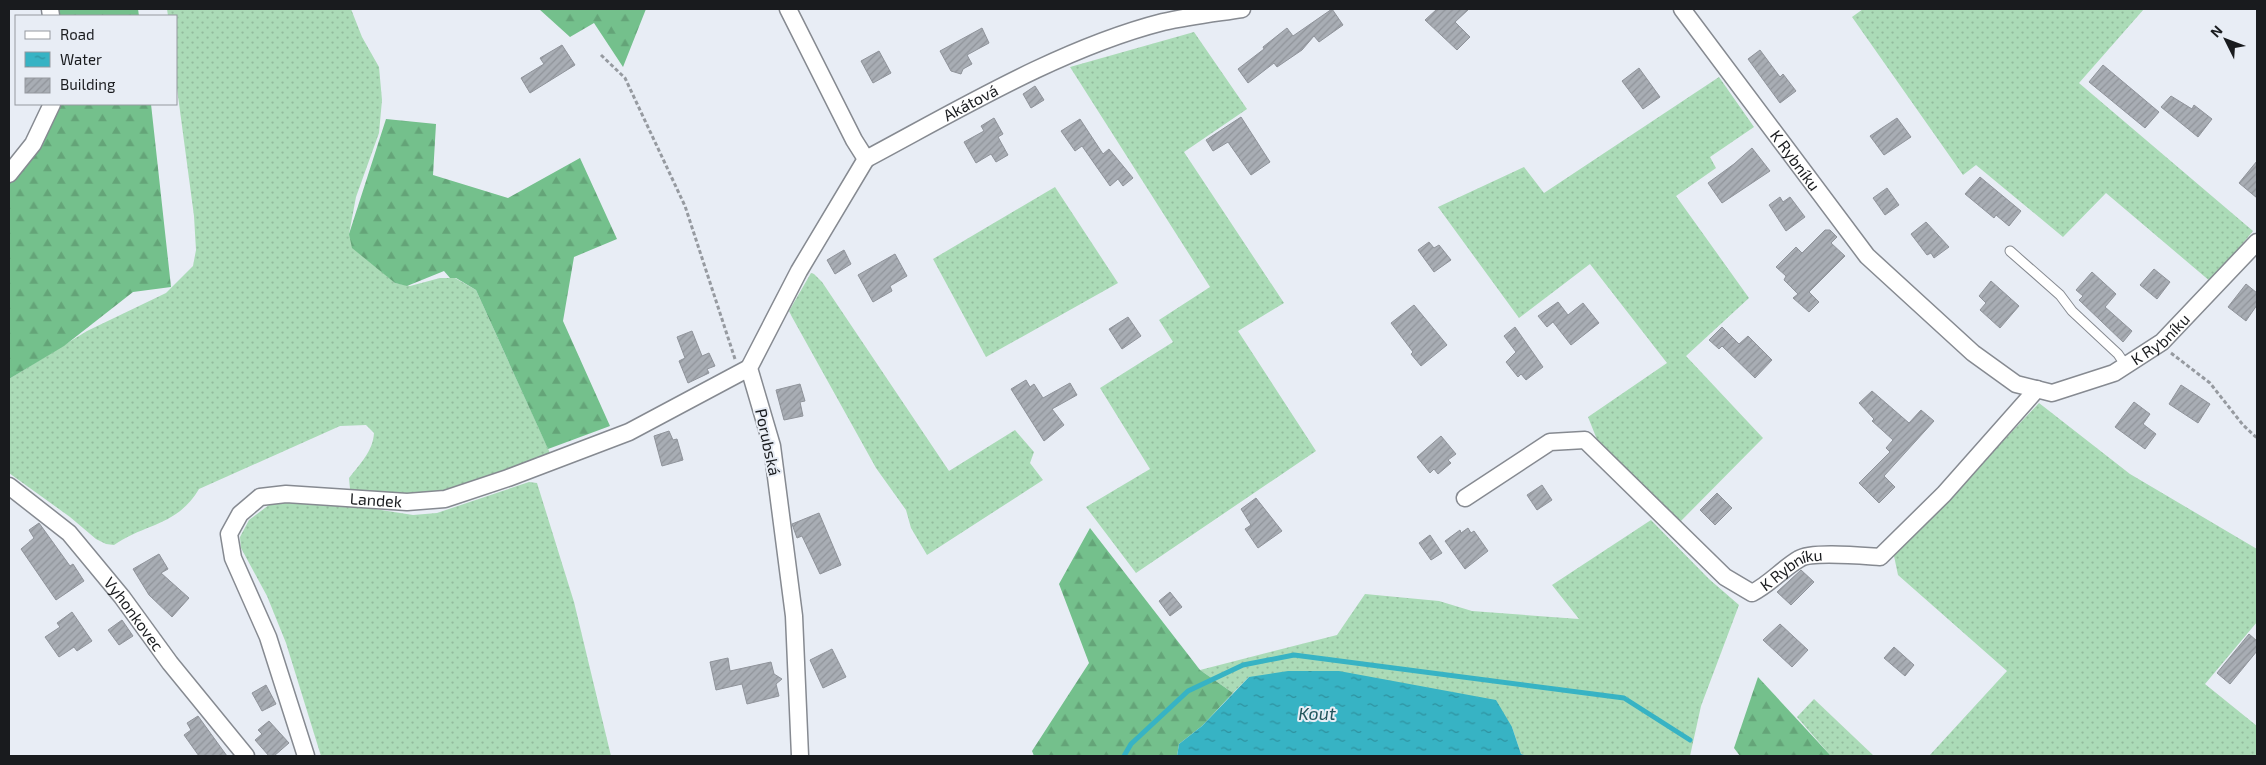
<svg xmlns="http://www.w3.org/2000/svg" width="2266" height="765" viewBox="0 0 2266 765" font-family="'Exo 2',sans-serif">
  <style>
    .grass { fill: url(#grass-dots) }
    .forest { fill: url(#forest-firs) }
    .water { fill: url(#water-ripples) }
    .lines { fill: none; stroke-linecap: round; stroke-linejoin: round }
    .stream { stroke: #37b3c4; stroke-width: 5 }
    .building { fill: url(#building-hatch); stroke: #8f939a }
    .lane-casing { stroke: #868a91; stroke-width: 11 }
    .street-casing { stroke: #868a91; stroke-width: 19 }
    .path { stroke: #969aa0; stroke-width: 3; stroke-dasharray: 4 2.5; stroke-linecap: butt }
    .lane { stroke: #fff; stroke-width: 9 }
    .street { stroke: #fff; stroke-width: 16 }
    .labels { text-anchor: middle; stroke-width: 4; stroke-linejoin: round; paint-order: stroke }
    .street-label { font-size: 16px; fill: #191b1e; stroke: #e8edf5 }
    .water-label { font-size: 18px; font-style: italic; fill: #23555d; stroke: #e8edf5 }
  </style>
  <defs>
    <pattern id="grass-dots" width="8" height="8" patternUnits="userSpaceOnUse" patternTransform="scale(1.25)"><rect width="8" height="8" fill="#abdbb7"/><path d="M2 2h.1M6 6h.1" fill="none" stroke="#93bb9d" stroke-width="1.8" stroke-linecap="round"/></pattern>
    <pattern id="forest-firs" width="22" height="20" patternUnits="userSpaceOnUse" patternTransform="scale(1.25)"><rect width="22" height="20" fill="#74c08c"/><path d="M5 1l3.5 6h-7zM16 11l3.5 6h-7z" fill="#64a478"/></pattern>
    <pattern id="water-ripples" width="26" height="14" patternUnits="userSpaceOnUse" patternTransform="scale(1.25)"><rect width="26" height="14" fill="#37b3c4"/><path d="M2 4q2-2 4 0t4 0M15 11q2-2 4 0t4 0" fill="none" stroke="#2e919f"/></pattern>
    <pattern id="building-hatch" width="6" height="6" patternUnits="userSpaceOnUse" patternTransform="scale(1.25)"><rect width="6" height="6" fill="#a8adb4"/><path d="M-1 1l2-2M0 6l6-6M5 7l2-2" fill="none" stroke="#90949a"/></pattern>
  </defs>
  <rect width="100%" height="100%" fill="#e8edf5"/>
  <g class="grass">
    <path d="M167 9H351L362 37 379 67 382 100 379 133 356 197 349 234 395 283 410 286 440 278H455L476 290 550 453 539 459 429 496 392 498 350 489 349 478C360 464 373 451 374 433L366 425 340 426 199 489C177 526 146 523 114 545L106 544 96 539 70 517 9 473V379L87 331 166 293 193 266 196 250 194 216 176 81V16H168Z"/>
    <polygon points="1863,9 2144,9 2079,83 2253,231 2211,282 2106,193 2063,237 1976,165 1963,175 1852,17"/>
    <polygon points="1194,32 1247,109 1184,152 1284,303 1238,331 1316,451 1136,573 1086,507 1150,469 1100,388 1173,342 1159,320 1210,287 1070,67"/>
    <polygon points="1719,77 1754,127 1710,157 1716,168 1676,196 1749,298 1686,356 1763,438 1676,526 1598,442 1588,417 1667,363 1590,264 1519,318 1438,207 1524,167 1544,193"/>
    <polygon points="1055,187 1118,283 986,357 933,259"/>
    <polygon points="811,273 814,274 822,282 949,471 1015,430 1034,452 1030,463 1043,480 927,555 911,528 906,510 876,468 792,317 789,311"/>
    <polygon points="2039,403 2130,474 2257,549 2257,622 2205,684 2257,726 2257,756 1929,756 2007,671 1898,575 1894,556"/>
    <polygon points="529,482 537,483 574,602 611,756 321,756 286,643 267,596 241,548 240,537 249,520 269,505 287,501 330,502 413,515 437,513"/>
    <polygon points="1651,520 1709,579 1739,605 1701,706 1690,756 1528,756 1521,754 1512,727 1249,677 1233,693 1200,670 1337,635 1365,594 1439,601 1472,611 1579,619 1552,585"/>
    <polygon points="1814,699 1874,756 1831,756 1797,717"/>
  </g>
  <g class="forest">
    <polygon points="50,9 138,9 139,16 52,16"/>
    <polygon points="539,9 646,9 623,67 594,23 570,37"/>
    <polygon points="59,104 151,104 171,287 133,292 64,346 9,379 9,181"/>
    <polygon points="386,119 436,124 433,175 508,198 580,158 617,239 574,257 563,321 610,426 548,449 476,290 456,278 450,278 444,271 407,286 395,283 352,248 349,234"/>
    <polygon points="1090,528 1200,670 1233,693 1202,726 1179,744 1177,756 1034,756 1032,751 1089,663 1059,584"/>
    <polygon points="1758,677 1831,756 1740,756 1734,748"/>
  </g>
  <polygon class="water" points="1288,671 1339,671 1496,700 1512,727 1521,754 1528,756 1177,756 1179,744 1202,726 1249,677"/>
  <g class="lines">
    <polyline class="stream" points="1124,756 1131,744 1188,691 1243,665 1294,655 1624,698 1690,740"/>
  </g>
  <g class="building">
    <polygon points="1332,9 1343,25 1319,42 1314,36 1302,50 1277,67 1274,63 1248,83 1238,69 1264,49 1263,47 1287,28 1293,36"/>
    <polygon points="1437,9 1469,9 1455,22 1470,37 1457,50 1425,20"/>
    <polygon points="982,28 989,43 967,55 972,64 963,69 961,74 951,71 940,51"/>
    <polygon points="562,45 575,65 530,93 521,78 544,64 540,58"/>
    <polygon points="1760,50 1780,77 1783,74 1796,91 1780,103 1748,59"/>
    <polygon points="879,51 891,73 873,83 861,61"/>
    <polygon points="2103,65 2159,112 2145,128 2089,82"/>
    <polygon points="1639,68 1660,97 1643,109 1622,81"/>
    <polygon points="1035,86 1044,100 1031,108 1023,94"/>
    <polygon points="2171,96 2192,109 2194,105 2212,119 2198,137 2161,107"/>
    <polygon points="1241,117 1270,162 1251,175 1228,142 1213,151 1206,140"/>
    <polygon points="994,118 1003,134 998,137 1008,155 996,162 991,154 976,163 964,142 984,131 981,126"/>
    <polygon points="1897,118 1911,137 1884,155 1870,136"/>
    <polygon points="1080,119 1103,154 1109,149 1133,178 1123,186 1118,179 1110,186 1082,146 1075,151 1061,131"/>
    <polygon points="1752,148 1770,171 1722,203 1708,183 1734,164"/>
    <polygon points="2257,161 2257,198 2239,183"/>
    <polygon points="1980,177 2021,211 2009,226 1996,215 1994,218 1965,194"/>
    <polygon points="1887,188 1899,205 1885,215 1873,198"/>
    <polygon points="1780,197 1783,202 1790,197 1805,217 1786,231 1769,205"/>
    <polygon points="1926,222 1949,247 1934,258 1931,253 1927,255 1911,234"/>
    <polygon points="1825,230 1830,230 1837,237 1831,243 1845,256 1809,292 1819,302 1809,312 1793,298 1798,294 1784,280 1786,276 1776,267 1796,247 1802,253"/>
    <polygon points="1429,242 1434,248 1439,245 1451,260 1434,272 1418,250"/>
    <polygon points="844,250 851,264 835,274 827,260"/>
    <polygon points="895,254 907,276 890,286 892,291 873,302 858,275"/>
    <polygon points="2154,269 2170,282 2157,299 2140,285"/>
    <polygon points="2092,272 2116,294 2105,307 2132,331 2123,342 2079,300 2083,296 2076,290"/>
    <polygon points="1991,281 2019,306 2000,328 1980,310 1986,303 1979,296"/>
    <polygon points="2246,284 2257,293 2257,305 2246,321 2228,307"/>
    <polygon points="1558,302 1568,315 1583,303 1599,323 1571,345 1553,322 1547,327 1538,316"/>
    <polygon points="1414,305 1447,345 1421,366 1411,354 1413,352 1391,323"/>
    <polygon points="1128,317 1141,336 1122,349 1109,329"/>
    <polygon points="1515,327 1543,367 1526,380 1521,374 1518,377 1506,362 1516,352 1504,336"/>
    <polygon points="1722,327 1739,344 1748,336 1772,360 1755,378 1722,346 1719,349 1709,340"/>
    <polygon points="692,331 702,356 709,353 715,366 707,369 709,373 688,383 679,361 685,358 677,337"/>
    <polygon points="1026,380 1030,387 1034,384 1043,398 1070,383 1077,395 1052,409 1064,425 1044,441 1011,389"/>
    <polygon points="800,384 805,401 800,402 803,416 784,420 776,390"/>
    <polygon points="2181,385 2210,404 2198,423 2169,404"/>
    <polygon points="1872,391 1909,423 1921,410 1934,421 1884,476 1895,487 1879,503 1859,483 1890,452 1886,448 1893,440 1872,421 1874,419 1859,403"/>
    <polygon points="2134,402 2150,414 2143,424 2156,434 2145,449 2115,427"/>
    <polygon points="669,431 673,440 677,439 683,460 662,466 654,436"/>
    <polygon points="1441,436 1456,454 1448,460 1451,463 1438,474 1434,469 1430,473 1417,457"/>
    <polygon points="1542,485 1552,500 1537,510 1527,495"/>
    <polygon points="1717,493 1732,508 1715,525 1700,510"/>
    <polygon points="1256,498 1282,531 1258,548 1245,529 1251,525 1241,509"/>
    <polygon points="819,513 841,565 820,574 802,536 797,538 792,524"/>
    <polygon points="39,523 70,566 73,564 84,581 56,600 21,549 34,538 29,530"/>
    <polygon points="1468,528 1471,533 1474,531 1488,551 1465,569 1445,541 1460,530 1461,533"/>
    <polygon points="1430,535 1442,553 1431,560 1419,543"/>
    <polygon points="159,554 168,569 161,573 189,598 172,617 149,595 133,569"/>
    <polygon points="1801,570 1814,582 1791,605 1777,592"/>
    <polygon points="1170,592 1182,607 1170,616 1159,601"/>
    <polygon points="72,612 92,641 77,651 74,647 59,657 45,637 60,627 57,623"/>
    <polygon points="122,620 133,636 119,645 108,630"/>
    <polygon points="1780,624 1808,650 1792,667 1763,640"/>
    <polygon points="2249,634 2257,641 2257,651 2230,684 2217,673"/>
    <polygon points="1894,647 1914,665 1905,676 1884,658"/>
    <polygon points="832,649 846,677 823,688 810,660"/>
    <polygon points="728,658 730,671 771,662 774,674 782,679 776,684 779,696 747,704 742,684 716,690 710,662"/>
    <polygon points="266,685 276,704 262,711 252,693"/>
    <polygon points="198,716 227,756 199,756 184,735 191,730 187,723"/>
    <polygon points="269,721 289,743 274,756 269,756 255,740 262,734 258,730"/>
  </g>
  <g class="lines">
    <defs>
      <polyline id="lane" points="2010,251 2060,295 2072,311 2118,354 2126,366"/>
      <g id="street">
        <polyline points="50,9 51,16"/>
        <polyline points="788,9 854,140 866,159"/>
        <path id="s1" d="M1682 9 1867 256 1973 353 2016 384 2052 393 2114 373 2162 342 2257 242"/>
        <path id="s2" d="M866 159C958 110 1061 48 1163 22 1189 16 1216 13 1242 9"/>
        <polyline points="9,174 33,144 52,104"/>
        <path id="s3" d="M9 486 69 533 122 597 170 663 246 756"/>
        <path id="s4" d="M1465 498 1550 442 1585 440 1725 577 1752 593C1770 584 1782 569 1799 559 1811 551 1864 556 1880 557L1944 494 2037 389"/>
        <path id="s5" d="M306 756 268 637 233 558 229 534 240 514 260 497 286 494 407 502 445 499 508 478 629 432 749 368"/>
        <polyline points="800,756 794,616 772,446 749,368 799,271 866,159"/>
      </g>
    </defs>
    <use href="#lane" class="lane-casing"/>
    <use href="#street" class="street-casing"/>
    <g class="path">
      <polyline points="601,55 625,78 685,206 735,359"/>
      <polyline points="2171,353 2210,383 2243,425 2257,438"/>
    </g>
    <use href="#lane" class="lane"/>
    <use href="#street" class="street"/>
  </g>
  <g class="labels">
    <g class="street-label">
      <text dy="6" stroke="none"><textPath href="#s2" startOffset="119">Akátová</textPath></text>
      <text dy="6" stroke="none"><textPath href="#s1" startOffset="189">K Rybníku</textPath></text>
      <text dy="6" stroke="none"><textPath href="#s1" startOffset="665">K Rybníku</textPath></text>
      <text transform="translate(768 442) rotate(78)" y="6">Porubská</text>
      <text dy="6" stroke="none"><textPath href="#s5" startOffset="401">Landek</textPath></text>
      <text dy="6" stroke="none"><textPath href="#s4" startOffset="411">K Rybníku</textPath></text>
      <text dy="6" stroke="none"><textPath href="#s3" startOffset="180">Vyhonkovec</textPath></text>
    </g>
    <g class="water-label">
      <text x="1317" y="720">Kout</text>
    </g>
  </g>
  <rect width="2266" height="765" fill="none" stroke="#191b1e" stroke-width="20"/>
  <rect x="15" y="15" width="162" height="90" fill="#e8edf5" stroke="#95999f"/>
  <rect x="25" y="31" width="25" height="8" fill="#ffffff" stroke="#95999f"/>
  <text x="60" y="40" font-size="15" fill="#191b1e">Road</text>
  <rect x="25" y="52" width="25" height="15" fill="url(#water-ripples)" stroke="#95999f"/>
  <text x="60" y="65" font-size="15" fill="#191b1e">Water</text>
  <rect x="25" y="78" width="25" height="15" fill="url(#building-hatch)" stroke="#95999f"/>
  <text x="60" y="90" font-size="15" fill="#191b1e">Building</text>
  <g transform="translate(2226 40) rotate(312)" stroke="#e8edf5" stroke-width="4" paint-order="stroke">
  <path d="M0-4L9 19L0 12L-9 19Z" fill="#191b1e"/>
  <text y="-8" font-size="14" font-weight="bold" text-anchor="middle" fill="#191b1e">N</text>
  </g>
</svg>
